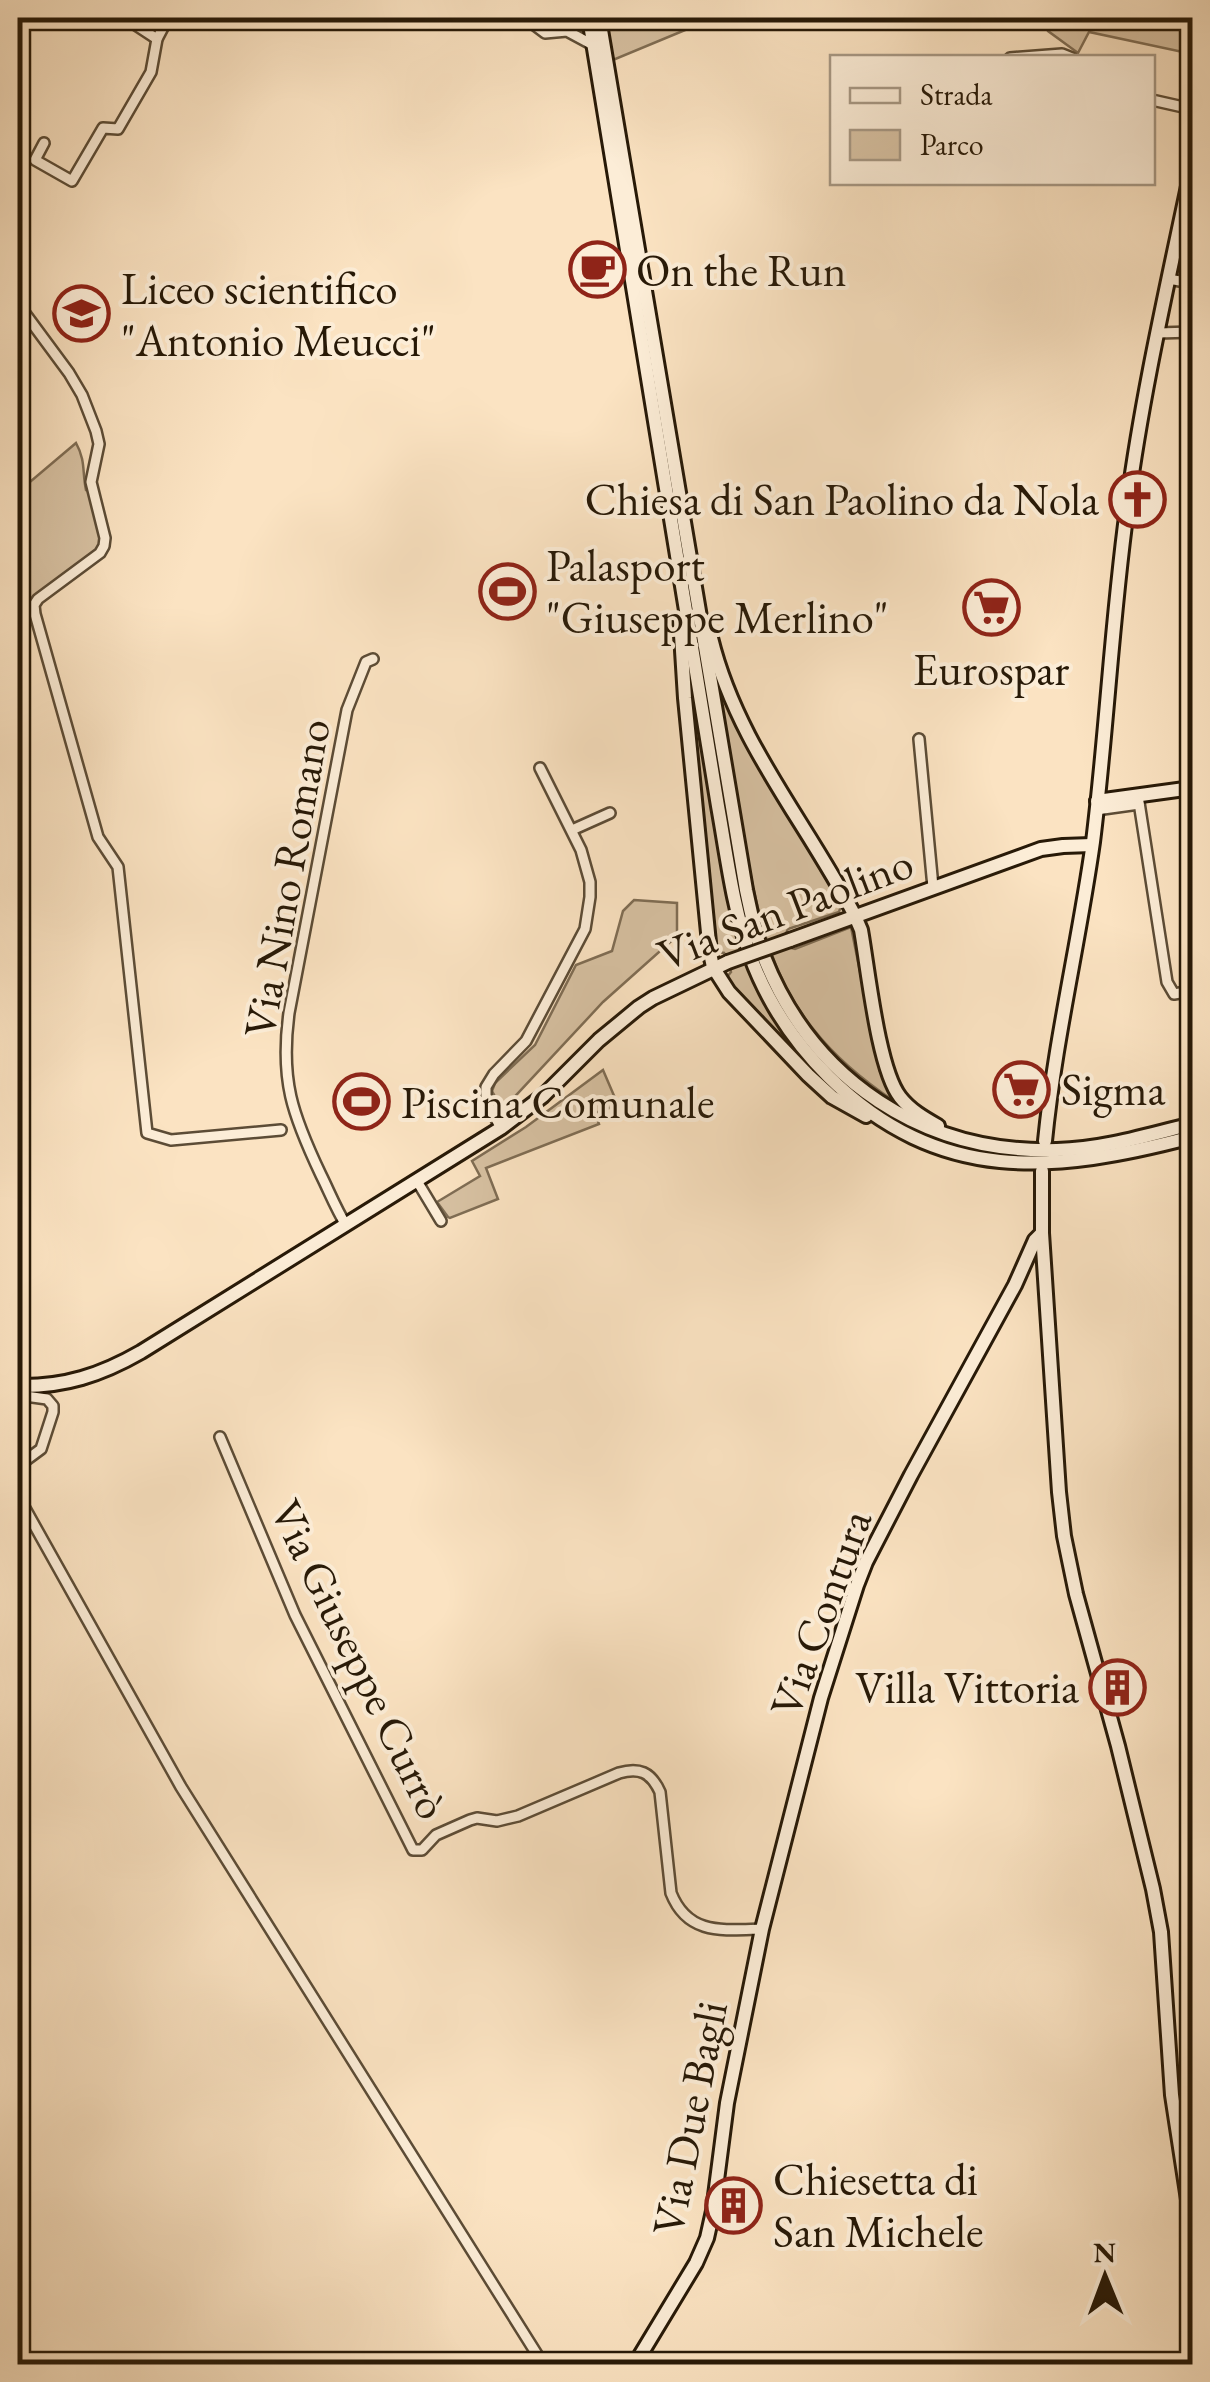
<svg xmlns="http://www.w3.org/2000/svg" width="1210" height="2382" viewBox="0 0 1210 2382" font-family="'EB Garamond',serif">
  <style>
    .green { fill: #d7c1a2; stroke: #7f6d54; stroke-width: 2.5 }
    .lines { fill: none; stroke-linecap: round; stroke-linejoin: round }
    .street-casing { stroke: #5c4c36; stroke-width: 14 }
    .secondary-casing { stroke: #271907; stroke-width: 18 }
    .street { stroke: #fcedd7; stroke-width: 9 }
    .secondary { stroke: #fcedd7; stroke-width: 12 }
    .secondary-bridge-casing { stroke: #271907; stroke-width: 18; stroke-linecap: butt }
    .secondary-bridge { stroke: #fcedd7; stroke-width: 12 }
    .labels { text-anchor: middle; stroke-width: 8; stroke-linejoin: round; paint-order: stroke }
    .poi-label { font-size: 45px; fill: #271907; stroke: #fcedd7; text-anchor: start }
    .street-label { font-size: 45px; fill: #271907; stroke: #fcedd7 }
  </style>
  <rect width="100%" height="100%" fill="#fbe3c2"/>
  <filter id="stains"><feTurbulence type="fractalNoise" baseFrequency=".002" numOctaves="4"/><feColorMatrix values="0 0 0 0 .2 0 0 0 0 .09 0 0 0 0 .02 0 0 0 .5 -.17"/></filter>
  <radialGradient id="worn" r=".72"><stop offset=".6" stop-color="#630" stop-opacity="0"/><stop offset="1" stop-color="#630" stop-opacity=".3"/></radialGradient>
  <g class="green">
    <polygon points="606,18 714,18 613,60"/>
    <polygon points="1085,18 1170,18 1192,22 1192,54 1089,32 1078,53 1048,31 1048,21"/>
    <path d="M76 443C86 461 82 472 86 490H89C94 510 108 535 95 553L28 601 18 587V492Z"/>
    <path d="M719 687 743 740 842 903 839 912 788 929 786 933 791 948 795 949 851 927 880 1071 894 1101C864 1081 837 1059 814 1030 769 975 758 913 745 846 735 793 727 740 719 687Z"/>
    <path d="M692 696 735 930C755 995 779 1028 820 1081L735 993 727 977 731 972 724 953 717 952Z"/>
    <polygon points="634,900 677,903 677,936 603,1002 507,1105 498,1102 492,1091 495,1083 535,1045 576,965 612,951 623,911"/>
    <polygon points="603,1070 618,1105 595,1113 599,1124 486,1168 498,1199 450,1218 448,1217 437,1202 480,1176 472,1161 526,1127"/>
  </g>
  <g class="lines">
    <defs>
      <g id="street">
        <polyline points="125,18 157,39"/>
        <polyline points="525,18 545,33 567,31 593,45"/>
        <polyline points="1010,58 1062,54 1072,58"/>
        <polyline points="1152,100 1192,109"/>
        <polyline points="44,143 35,160 72,181 103,128 118,129 151,72 157,39 168,18"/>
        <polyline points="1168,279 1192,283"/>
        <polyline points="18,304 69,373 82,395 96,431 99,444 91,482 105,538 104,546 100,553 38,599 34,605 35,614 98,837 118,867 147,1133 171,1140 281,1130"/>
        <polyline points="1190,332 1192,372"/>
        <polyline points="1158,333 1192,332"/>
        <polyline points="919,739 933,887"/>
        <polyline points="1138,796 1167,982 1174,994 1192,991"/>
        <polyline points="1096,810 1139,804"/>
        <polyline points="572,830 610,813"/>
        <polyline points="501,1128 486,1101 486,1087 494,1074 526,1041 585,929 590,897 590,882 581,850 540,768"/>
        <polyline points="417,1181 441,1221"/>
        <path d="M346 1225C336 1209 329 1191 321 1175 292 1114 280 1080 289 1013L347 710 366 662 373 659"/>
        <polyline points="18,1395 47,1399 53,1406 53,1412 41,1449 18,1466"/>
        <path d="M220 1437 295 1615 413 1850H422L436 1835 470 1820 477 1818 497 1821 518 1816 619 1773C639 1767 651 1772 660 1792L671 1893C688 1936 724 1930 762 1929"/>
        <polyline points="18,1496 181,1787 543,2364"/>
      </g>
      <g id="secondary">
        <path d="M589 18 718 806C727 856 733 908 750 955 767 1002 794 1042 829 1077 939 1185 1054 1173 1192 1137"/>
        <path d="M599 18 746 890C751 913 755 936 764 957 813 1081 924 1154 1057 1150 1103 1149 1148 1135 1192 1124"/>
        <polyline points="680,619 685,698 710,953 713,967 729,992 808,1075 832,1097 866,1116"/>
        <path d="M711 638C737 744 806 821 855 916L861 930C868 969 878 1069 900 1097 910 1110 924 1118 938 1126"/>
        <polyline points="1097,801 1192,788"/>
        <polyline points="790,940 1041,849 1063,846 1092,845"/>
        <path d="M1045 1141C1055 1040 1079 942 1093 842 1107 729 1112 615 1128 502 1143 389 1169 278 1192 167"/>
        <polyline points="1042,1171 1042,1233 1059,1492 1064,1536 1076,1594 1118,1746 1153,1889 1161,1932 1172,2095 1192,2226"/>
        <path d="M18 1386C64 1387 101 1375 141 1352L501 1128 543 1096 599 1040 639 1007 653 998 728 962"/>
        <polyline points="635,2364 696,2263 707,2238 713,2211 727,2103 762,1929 821,1698 857,1585 866,1562 911,1475 1015,1285 1035,1240 1042,1233"/>
      </g>
    </defs>
    <use href="#street" class="street-casing"/>
    <use href="#secondary" class="secondary-casing"/>
    <use href="#street" class="street"/>
    <use href="#secondary" class="secondary"/>
    <defs>
      <polyline id="secondary-bridge" points="728,962 790,940"/>
    </defs>
    <use href="#secondary-bridge" class="secondary-bridge-casing"/>
    <use href="#secondary-bridge" class="secondary-bridge"/>
  </g>
  <defs>
    <symbol id="cafe-ring" viewBox="-11 -11 22 22"><circle r="9.5" fill="#fcedd7" stroke="#8f2418" stroke-width="1.5"/><path d="M-5.5-4.5H6V0H3Q3 3.5 0 3.5H-2.5Q-5.5 3.5-5.5 0ZM3-3.2v2h1.7v-2ZM-6 4.5H4V6H-6Z" fill="#8f2418"/></symbol>
    <symbol id="school-ring" viewBox="-11 -11 22 22"><circle r="9.5" fill="#fcedd7" stroke="#8f2418" stroke-width="1.5"/><path d="M0-5L7-2L0 1L-7-2ZM-4 1L0 2.5L4 1V4Q0 6-4 4Z" fill="#8f2418"/></symbol>
    <symbol id="church-ring" viewBox="-11 -11 22 22"><circle r="9.5" fill="#fcedd7" stroke="#8f2418" stroke-width="1.5"/><path d="M-1.2-6h2.4v3.5h3.3v2.4h-3.3V6h-2.4V-.1h-3.3v-2.4h3.3Z" fill="#8f2418"/></symbol>
    <symbol id="stadium-ring" viewBox="-11 -11 22 22"><circle r="9.5" fill="#fcedd7" stroke="#8f2418" stroke-width="1.5"/><path d="M0-5a6.5 5 0 1 0 0 10a6.5 5 0 1 0 0-10ZM-3.5-1.8h7v3.6h-7Z" fill="#8f2418"/></symbol>
    <symbol id="supermarket-ring" viewBox="-11 -11 22 22"><circle r="9.5" fill="#fcedd7" stroke="#8f2418" stroke-width="1.5"/><path d="M-6-5.5h2.5l.6 2H6L4.5 2H-2.5L-4.4-4H-6ZM-1.5 3.2a1.3 1.3 0 1 0 .1 0ZM3 3.2a1.3 1.3 0 1 0 .1 0Z" fill="#8f2418"/></symbol>
    <symbol id="building-ring" viewBox="-11 -11 22 22"><circle r="9.5" fill="#fcedd7" stroke="#8f2418" stroke-width="1.5"/><path d="M-4-6H4V6H1V3H-1V6H-4ZM-2.5-4.3h1.7v1.8h-1.7ZM.8-4.3h1.7v1.8H.8ZM-2.5-1h1.7V.8h-1.7ZM.8-1h1.7V.8H.8Z" fill="#8f2418"/></symbol>
  </defs>
  <g fill-rule="evenodd">
    <use href="#cafe-ring" x="566" y="238" width="63" height="63"/>
    <use href="#school-ring" x="50" y="282" width="63" height="63"/>
    <use href="#church-ring" x="1106" y="468" width="63" height="63"/>
    <use href="#stadium-ring" x="476" y="560" width="63" height="63"/>
    <use href="#supermarket-ring" x="960" y="576" width="63" height="63"/>
    <use href="#supermarket-ring" x="990" y="1058" width="63" height="63"/>
    <use href="#stadium-ring" x="330" y="1070" width="63" height="63"/>
    <use href="#building-ring" x="1086" y="1656" width="63" height="63"/>
    <use href="#building-ring" x="702" y="2174" width="63" height="63"/>
  </g>
  <g class="labels">
    <g class="poi-label">
      <text x="636" y="286">On the Run</text>
      <text x="121" y="304">Liceo scientifico<tspan x="121" dy="52">"Antonio Meucci"</tspan></text>
      <text x="1099" y="515" text-anchor="end">Chiesa di San Paolino da Nola</text>
      <text x="546" y="581">Palasport<tspan x="546" dy="52">"Giuseppe Merlino"</tspan></text>
      <text x="991" y="685" text-anchor="middle">Eurospar</text>
      <text x="1061" y="1105">Sigma</text>
      <text x="401" y="1118">Piscina Comunale</text>
      <text x="1079" y="1703" text-anchor="end">Villa Vittoria</text>
      <text x="773" y="2195">Chiesetta di<tspan x="773" dy="52">San Michele</tspan></text>
    </g>
    <g class="street-label">
      <text transform="translate(286 878) rotate(-80)" y="16">Via Nino Romano</text>
      <text transform="translate(785 908) rotate(-21)" y="16">Via San Paolino</text>
      <text transform="translate(820 1613) rotate(-70)" y="16">Via Contura</text>
      <text transform="translate(360 1659) rotate(64)" y="16">Via Giuseppe Currò</text>
      <text transform="translate(689 2118) rotate(-79)" y="16">Via Due Bagli</text>
    </g>
  </g>
  <rect width="1210" height="2382" fill="none" stroke="#fbe3c2" stroke-width="60"/>
  <rect x="20" y="20" width="1170" height="2342" fill="none" stroke="#271907" stroke-width="5"/>
  <rect x="30" y="30" width="1150" height="2322" fill="none" stroke="#271907" stroke-width="2.5"/>
  <rect x="830" y="55" width="325" height="130" fill="#fcedd7" stroke="#a79884" stroke-width="2.5"/>
  <rect x="850" y="88" width="50" height="15" fill="#fcedd7" stroke="#a79884" stroke-width="2.5"/>
  <text x="920" y="105" font-size="30" fill="#271907">Strada</text>
  <rect x="850" y="130" width="50" height="30" fill="#d7c1a2" stroke="#a79884" stroke-width="2.5"/>
  <text x="920" y="155" font-size="30" fill="#271907">Parco</text>
  <g transform="translate(1105 2277) rotate(359)" stroke="#fcedd7" stroke-width="8" paint-order="stroke">
  <path d="M0-8L18 38L0 25L-18 38Z" fill="#271907"/>
  <text y="-15" font-size="28" font-weight="bold" text-anchor="middle" fill="#271907">N</text>
  </g>
  <rect width="100%" height="100%" filter="url(#stains)"/>
  <rect width="100%" height="100%" fill="url(#worn)"/>
</svg>
